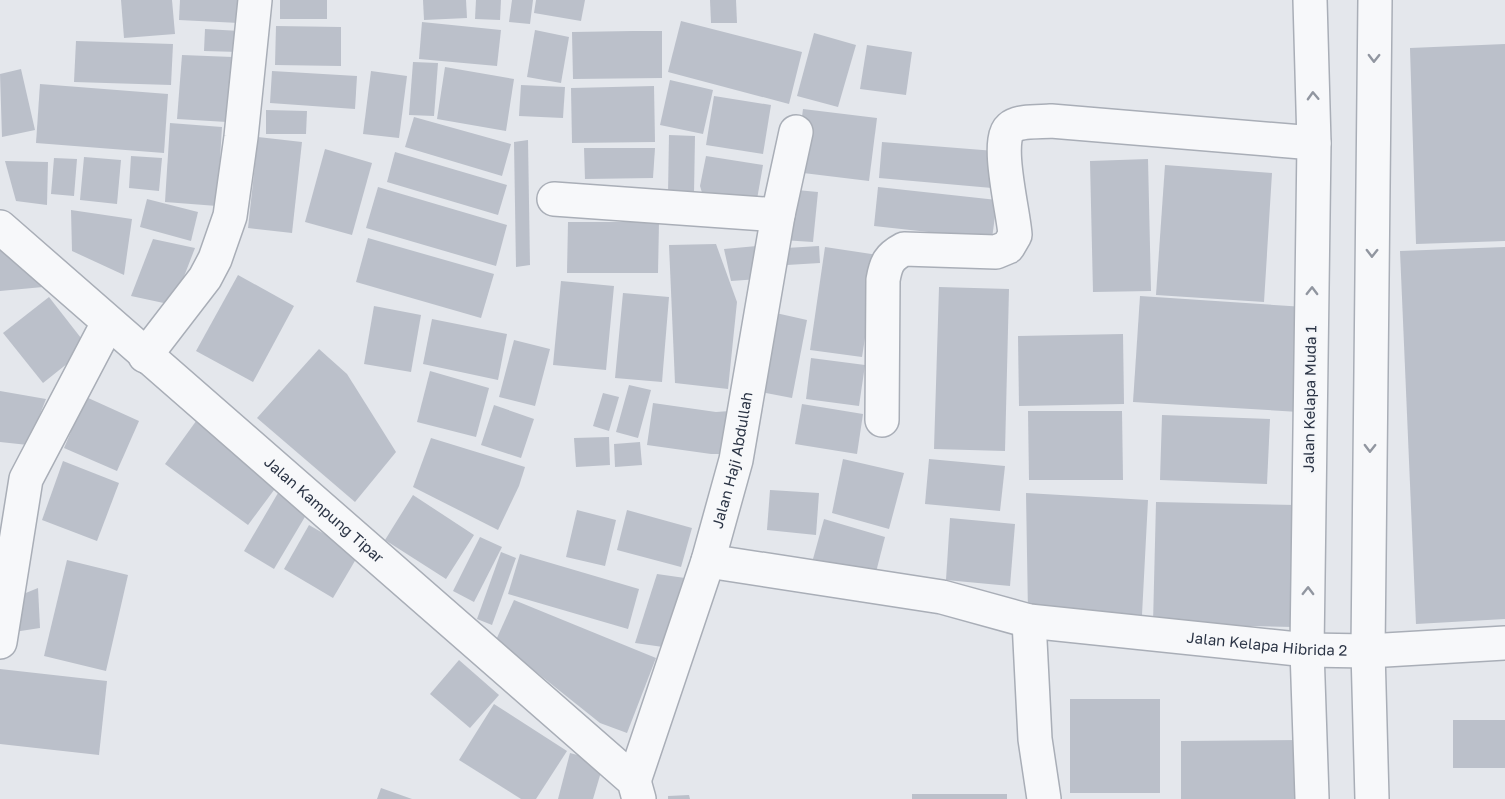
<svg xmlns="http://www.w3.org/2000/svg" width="1505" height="799" viewBox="0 0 1505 799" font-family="'Golos Text',sans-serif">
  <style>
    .building { fill: #bbc0ca }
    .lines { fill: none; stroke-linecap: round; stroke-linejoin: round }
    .street-casing { stroke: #a9aeb7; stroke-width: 36 }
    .street { stroke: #f7f8fa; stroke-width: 33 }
    .oneway { stroke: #9196a0 }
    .labels { text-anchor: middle; stroke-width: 4.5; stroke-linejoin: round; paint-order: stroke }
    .street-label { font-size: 15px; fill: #2b3445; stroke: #f4f6f9 }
  </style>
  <rect width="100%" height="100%" fill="#e4e7ec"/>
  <g class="building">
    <polygon points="121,0 172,0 175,34 124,38"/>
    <polygon points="180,0 240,0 239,23 179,20"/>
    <rect x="280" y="0" width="47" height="19"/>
    <polygon points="423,0 466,0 467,18 424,20"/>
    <polygon points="476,0 501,0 500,20 475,19"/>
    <polygon points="512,0 533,0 530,24 509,22"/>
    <polygon points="536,0 585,0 581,21 534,13"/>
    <polygon points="710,0 736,0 737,23 711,23"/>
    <polygon points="681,21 802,52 789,104 668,72"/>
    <polygon points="422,22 501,30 497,66 419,59"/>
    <polygon points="276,26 341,27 341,66 275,65"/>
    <polygon points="205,29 240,31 239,52 204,51"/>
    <polygon points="535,30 569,37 561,83 527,77"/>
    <polygon points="633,31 662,31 662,78 573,79 572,32"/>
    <polygon points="814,33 856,45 838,107 797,96"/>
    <polygon points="76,41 173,44 171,85 74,82"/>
    <polygon points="1505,44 1505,241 1416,244 1410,48"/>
    <polygon points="867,45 912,52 906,95 860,89"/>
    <polygon points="182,55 233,57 227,122 177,119"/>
    <polygon points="413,62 438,63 434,116 409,115"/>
    <polygon points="445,67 514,79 506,131 437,119"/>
    <polygon points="21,69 35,130 2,137 0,74"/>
    <polygon points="272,71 357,76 355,109 270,103"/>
    <polygon points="371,71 407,76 399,138 363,134"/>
    <polygon points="670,80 713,90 703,134 660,125"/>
    <polygon points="40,84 168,94 164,153 36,143"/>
    <polygon points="521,85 565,87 563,118 519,116"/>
    <polygon points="654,86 655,142 572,143 571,88"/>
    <polygon points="714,96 771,105 763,154 706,145"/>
    <polygon points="803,109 877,118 869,181 795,172"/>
    <polygon points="266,110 307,111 306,134 266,134"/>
    <polygon points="414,117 511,144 502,176 405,147"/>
    <polygon points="170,123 222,127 217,206 165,202"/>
    <polygon points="669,135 695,136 694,194 668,194"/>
    <polygon points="258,137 302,142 292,233 248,228"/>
    <polygon points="528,140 530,265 516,267 514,142"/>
    <polygon points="882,142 995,151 992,188 879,178"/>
    <polygon points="584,148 655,148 653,178 585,179"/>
    <polygon points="325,149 372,163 352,235 305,222"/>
    <polygon points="395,152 507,185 498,215 387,182"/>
    <polygon points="131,156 162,158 159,191 129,188"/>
    <polygon points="706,156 763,165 756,205 703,196 700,186"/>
    <polygon points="84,157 121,160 117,204 80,200"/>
    <polygon points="54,158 77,159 74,196 51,194"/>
    <polygon points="1148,159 1151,291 1093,292 1090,161"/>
    <polygon points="5,161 48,162 47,205 16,201"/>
    <polygon points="1165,165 1272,173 1264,302 1156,295"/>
    <polygon points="378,187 507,225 496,266 366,228"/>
    <polygon points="878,187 997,200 992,239 874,226"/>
    <polygon points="786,189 818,192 813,242 782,240"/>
    <polygon points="147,199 198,212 191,241 140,227"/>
    <polygon points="71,210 132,219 124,275 72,251"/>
    <polygon points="568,222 659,222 658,273 567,273"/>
    <polygon points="0,232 54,286 0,291"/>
    <polygon points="368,238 494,274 481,318 356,282"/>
    <polygon points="153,239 195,248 173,305 131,296"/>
    <polygon points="716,244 737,302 728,389 675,383 669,245"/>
    <polygon points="757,246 759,279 731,281 724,249"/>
    <polygon points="819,246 820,263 787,265 786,248"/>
    <polygon points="825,247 878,255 862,357 810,350"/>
    <polygon points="1505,247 1505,619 1416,624 1400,251"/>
    <polygon points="238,275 294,306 253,382 196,351"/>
    <polygon points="561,281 614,286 606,370 553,365"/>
    <polygon points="939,287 1009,289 1005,451 934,449"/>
    <polygon points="623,293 669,297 662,382 615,378"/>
    <polygon points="1140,296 1305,307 1299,412 1133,402"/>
    <polygon points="49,297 88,347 43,383 3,333"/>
    <polygon points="374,306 421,315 411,372 364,364"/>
    <polygon points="767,311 807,320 792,398 751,390"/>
    <polygon points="432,319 507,334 498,380 423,364"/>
    <polygon points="1123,334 1124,404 1019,406 1018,336"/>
    <polygon points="514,340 550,349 535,406 499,397"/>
    <polygon points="319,349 347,374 396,452 355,502 257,418"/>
    <polygon points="811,358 865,365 859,406 806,399"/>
    <polygon points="430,371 489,388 476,437 417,422"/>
    <polygon points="629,385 651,390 638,438 616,432"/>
    <polygon points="0,391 46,399 28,445 0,442"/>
    <polygon points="603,393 619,397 609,431 593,426"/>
    <polygon points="86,397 139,421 117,471 64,448"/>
    <polygon points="653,403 716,412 730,411 725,454 711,454 647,445"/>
    <polygon points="802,404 863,414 857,454 795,444"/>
    <polygon points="494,405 534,419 521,458 481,445"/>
    <polygon points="1028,411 1122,411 1123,480 1029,480"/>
    <polygon points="1162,415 1270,419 1267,484 1160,480"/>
    <polygon points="199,417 283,478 248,525 165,464"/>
    <polygon points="609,437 610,465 576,467 574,438"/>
    <polygon points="431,438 525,467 519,486 498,530 413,487"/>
    <polygon points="640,442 642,465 615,467 614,444"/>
    <polygon points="843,459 904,473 889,529 832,513"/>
    <polygon points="929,459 1005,466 1000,511 925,504"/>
    <polygon points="63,461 119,483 97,541 42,520"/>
    <polygon points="770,490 819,493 816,535 767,530"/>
    <polygon points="278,493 309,510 274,569 244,551"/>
    <polygon points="1026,493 1148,500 1142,615 1095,612 1028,614"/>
    <polygon points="413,495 474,535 446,579 385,540"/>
    <polygon points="1156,502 1296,505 1293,627 1153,624"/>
    <polygon points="577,510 616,520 605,566 566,557"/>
    <polygon points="627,510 692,528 681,567 617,550"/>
    <polygon points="950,518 1015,524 1010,586 946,580"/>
    <polygon points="824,519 885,537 875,576 813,559"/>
    <polygon points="309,525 359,554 333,598 284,569"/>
    <polygon points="480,537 502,547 474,602 453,591"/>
    <polygon points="501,552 516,558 492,625 477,619"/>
    <polygon points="520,554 639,589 628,629 508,594"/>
    <polygon points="67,560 128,575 106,671 44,656"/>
    <polygon points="657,574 685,578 663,647 635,643"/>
    <polygon points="38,588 40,628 14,632 11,599"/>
    <polygon points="514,600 656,658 627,733 600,723 496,640"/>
    <polygon points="459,660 499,695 470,728 430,694"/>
    <polygon points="0,669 107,681 99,755 0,744"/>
    <rect x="1070" y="699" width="90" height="94"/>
    <polygon points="494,704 567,751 536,799 521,799 459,760"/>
    <rect x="1453" y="720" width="52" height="48"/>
    <polygon points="1302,740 1303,799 1181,799 1181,741"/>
    <polygon points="570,753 604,762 593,799 558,799"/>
    <polygon points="381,788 412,799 377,799"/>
    <rect x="912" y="794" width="95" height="5"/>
    <polygon points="689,795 690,799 668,799 668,796"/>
  </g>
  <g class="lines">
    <defs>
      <g id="street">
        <polyline points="1310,0 1314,143 1307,650 1312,798"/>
        <polyline points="554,199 778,215"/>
        <path id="s1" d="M0 227 634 781 639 799"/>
        <polyline points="145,356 205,278 215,259 230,216 241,137 255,0"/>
        <path d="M882 420 883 280C886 263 889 257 904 249L996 252 1008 247 1015 235C1014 214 995 141 1010 128 1019 120 1040 122 1051 121L1314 143"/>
        <path id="s2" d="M708 561 942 597 1029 621 1307 650 1368 651 1505 643"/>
        <polyline points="1029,621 1035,739 1044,799"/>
        <polyline points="0,642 26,479 108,323"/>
        <path id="s3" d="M634 781 708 561 736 460 778 215 796 132"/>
        <polyline points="1372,799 1368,651 1375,0"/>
      </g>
    </defs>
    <use href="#street" class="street-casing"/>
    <use href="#street" class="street"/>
  </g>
  <defs><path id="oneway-chevron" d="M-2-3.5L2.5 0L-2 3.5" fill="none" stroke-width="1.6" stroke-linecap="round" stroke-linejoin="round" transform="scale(1.5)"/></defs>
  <g class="oneway">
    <use href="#oneway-chevron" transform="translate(1374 58) rotate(91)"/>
    <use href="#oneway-chevron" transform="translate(1313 96) rotate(-92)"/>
    <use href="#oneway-chevron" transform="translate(1372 253) rotate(91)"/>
    <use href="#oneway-chevron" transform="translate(1312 291) rotate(-89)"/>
    <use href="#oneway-chevron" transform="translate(1370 448) rotate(91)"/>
    <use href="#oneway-chevron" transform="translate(1308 591) rotate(-89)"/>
  </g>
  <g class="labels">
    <g class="street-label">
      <text transform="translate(1310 399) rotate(-89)" y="5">Jalan Kelapa Muda 1</text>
      <text dy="5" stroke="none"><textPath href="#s3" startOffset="336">Jalan Haji Abdullah</textPath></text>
      <text dy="5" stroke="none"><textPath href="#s1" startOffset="430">Jalan Kampung Tipar</textPath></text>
      <text dy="5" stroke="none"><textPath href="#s2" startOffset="566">Jalan Kelapa Hibrida 2</textPath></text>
    </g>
  </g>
</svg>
